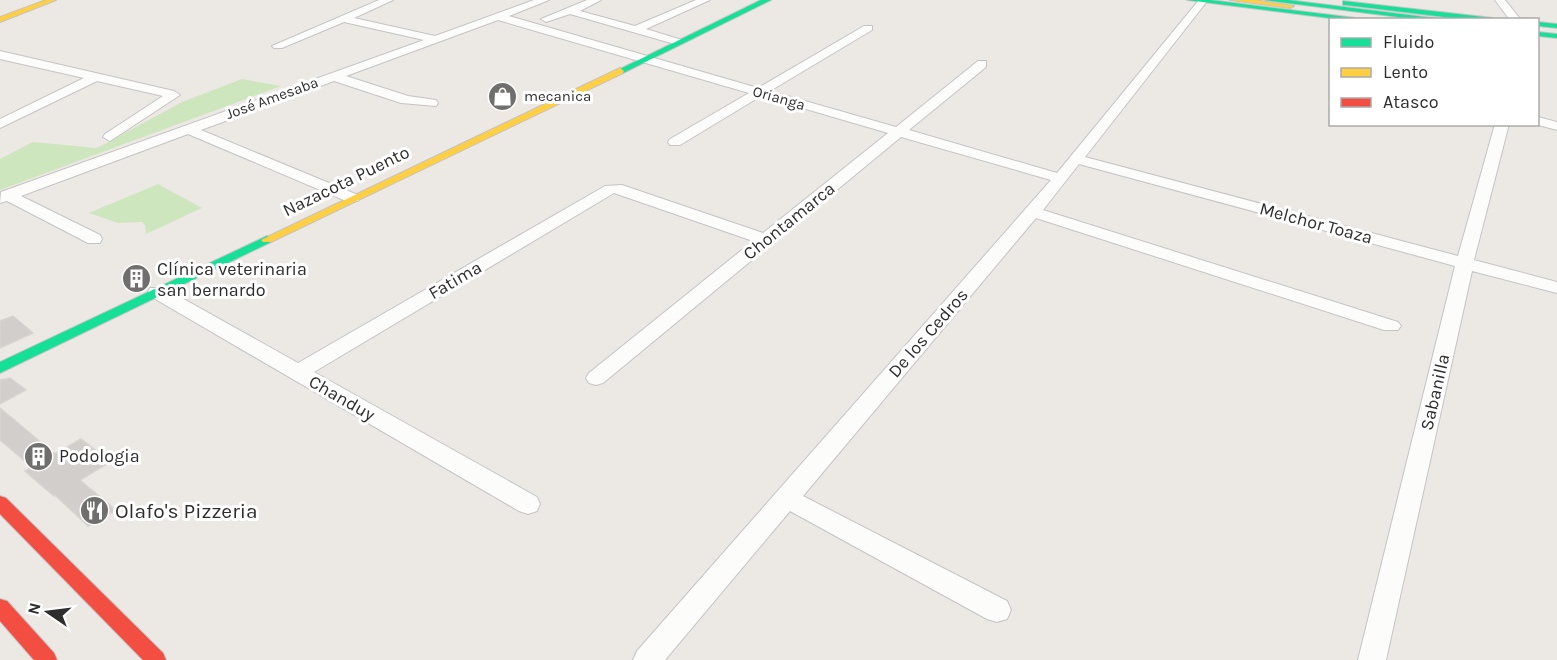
<svg xmlns="http://www.w3.org/2000/svg" width="1557" height="660" viewBox="0 0 1557 660" font-family="Karla,sans-serif">
  <style>
    .green { fill: #cee6be }
    .building { fill: #d1cecb; stroke: #d7d4d0; stroke-width: 1.5 }
    .lines { fill: none; stroke-linecap: round; stroke-linejoin: round }
    .street-casing { stroke: #c5c4c5; stroke-width: 2 }
    .fast-casing { stroke: #c5c4c5; stroke-width: 2 }
    .slow-casing { stroke: #c5c4c5; stroke-width: 2 }
    .jam-casing { stroke: #c5c4c5; stroke-width: 2 }
    .street { fill: #fcfcfb; fill-rule: evenodd }
    .fast { fill: #16e098; fill-rule: evenodd }
    .slow { fill: #ffcf43; fill-rule: evenodd }
    .jam { fill: #f24e42; fill-rule: evenodd }
    .labels { text-anchor: middle; stroke-width: 6; stroke-linejoin: round; paint-order: stroke }
    .far-poi-label { font-size: 15px; fill: #2e2e2e; stroke: #fff; text-anchor: start }
    .far-street-label { font-size: 15px; fill: #2e2e2e; stroke: #fff }
    .street-label { font-size: 18px; fill: #2e2e2e; stroke: #fff }
    .poi-label { font-size: 18px; fill: #2e2e2e; stroke: #fff; text-anchor: start }
    .near-poi-label { font-size: 21px; fill: #2e2e2e; stroke: #fff; text-anchor: start }
  </style>
  <rect width="100%" height="100%" fill="#ece8e4"/>
  <g class="green">
    <polygon points="242,79 281,86 0,190 0,159 33,142 97,148 182,102"/>
    <polygon points="158,184 202,208 146,234 145,225 142,222 118,223 89,213"/>
  </g>
  <g class="building">
    <polygon points="13,316 33,333 0,348 0,321"/>
    <polygon points="10,378 26,390 0,404 0,380"/>
    <polygon points="0,408 55,454 81,439 110,462 80,480 119,513 110,513 88,526 55,495 54,496 25,471 32,467 0,440"/>
  </g>
  <g class="lines">
    <defs>
      <g id="street">
        <polygon points="379,0 393,0 354,18 435,36 534,0 549,0 509,16 758,88 864,26 872,26 872,30 770,91 896,127 978,61 986,61 986,67 909,130 1057,173 1199,0 1208,0 1085,157 1458,256 1495,124 1509,124 1474,260 1557,282 1557,293 1472,271 1386,660 1358,660 1455,266 1079,164 1043,210 1398,322 1401,326 1398,330 1384,330 1036,218 803,496 1007,601 1011,610 1007,619 997,622 987,619 790,511 665,660 633,660 637,651 1051,180 901,137 603,383 596,385 589,383 586,378 589,373 753,241 614,193 314,372 537,497 540,504 537,511 528,514 519,511 150,296 148,292 150,288 164,288 298,363 605,186 622,185 763,233 888,133 761,96 680,145 670,145 668,142 670,139 749,93 498,20 346,76 408,96 436,100 438,103 436,106 401,103 334,81 201,130 358,195 360,198 358,201 346,201 188,134 21,196 100,235 102,239 100,243 88,243 7,201 0,203 1,192 424,40 344,22 282,48 274,48 272,46"/>
        <polygon points="587,0 601,0 580,11 635,26 696,0 710,0 646,29 682,40 684,42 678,45 570,14 546,22 541,19"/>
        <polygon points="1495,0 1505,0 1521,20 1510,20"/>
        <polygon points="0,51 174,91 180,95 110,141 103,137 105,134 163,96 97,81 0,128 0,119 84,78 0,59"/>
        <polygon points="1538,117 1557,122 1557,130 1535,124 1538,124"/>
      </g>
      <g id="fast">
        <polygon points="761,0 771,0 623,73 616,71"/>
        <polygon points="1187,0 1210,0 1372,20 1345,20"/>
        <polygon points="1265,0 1288,0 1449,20 1422,20"/>
        <polygon points="1343,1 1493,18 1496,20 1469,20 1346,5 1343,5"/>
        <polygon points="1538,22 1557,24 1557,28 1538,26"/>
        <polygon points="1538,32 1557,34 1557,38 1538,36"/>
        <polygon points="267,236 273,240 271,242 0,373 0,362"/>
      </g>
      <g id="slow">
        <polygon points="46,0 56,0 0,22 0,17"/>
        <polygon points="1230,0 1254,0 1294,6 1290,8"/>
        <polygon points="620,68 624,71 623,73 271,242 263,242 261,240"/>
      </g>
      <g id="jam">
        <polygon points="0,496 6,498 163,653 166,660 143,660 0,514"/>
        <polygon points="0,599 7,601 54,653 57,660 34,660 0,621"/>
      </g>
    </defs>
    <use href="#street" class="street-casing"/>
    <use href="#fast" class="fast-casing"/>
    <use href="#slow" class="slow-casing"/>
    <use href="#jam" class="jam-casing"/>
    <use href="#street" class="street"/>
    <use href="#fast" class="fast"/>
    <use href="#slow" class="slow"/>
    <use href="#jam" class="jam"/>
  </g>
  <defs>
    <symbol id="shop-disc" viewBox="-11 -11 22 22"><circle r="9.5" fill="#706f6e" stroke="#fff"/><path d="M-5-2.5h2.3a2.7 3.5 0 0 1 5.4 0H5L5.5 6h-11ZM-1.5-2.5h3a1.5 2.3 0 0 0-3 0Z" fill="#fff"/></symbol>
    <symbol id="building-disc" viewBox="-11 -11 22 22"><circle r="9.5" fill="#706f6e" stroke="#fff"/><path d="M-4-6H4V6H1V3H-1V6H-4ZM-2.5-4.3h1.7v1.8h-1.7ZM.8-4.3h1.7v1.8H.8ZM-2.5-1h1.7V.8h-1.7ZM.8-1h1.7V.8H.8Z" fill="#fff"/></symbol>
    <symbol id="restaurant-disc" viewBox="-11 -11 22 22"><circle r="9.5" fill="#706f6e" stroke="#fff"/><path d="M-5-6h1v4h1v-4h1v4h1v-4h1v5L-1.5 .5V6h-2V.5L-5-1ZM5-6V6H3V1.5H1.5Q1.5-4 5-6Z" fill="#fff"/></symbol>
  </defs>
  <g fill-rule="evenodd">
    <use href="#shop-disc" x="486" y="80" width="33" height="33"/>
    <use href="#building-disc" x="120" y="262" width="33" height="33"/>
    <use href="#building-disc" x="22" y="440" width="33" height="33"/>
    <use href="#restaurant-disc" x="78" y="494" width="33" height="33"/>
  </g>
  <g class="labels">
    <g class="far-poi-label">
      <text x="524" y="101">mecanica</text>
    </g>
    <g class="far-street-label">
      <text transform="translate(272 98) rotate(-20)" y="5">José Amesaba</text>
      <text transform="translate(779 98) rotate(16)" y="5">Orianga</text>
    </g>
    <g class="street-label">
      <text transform="translate(346 181) rotate(-26)" y="6">Nazacota Puento</text>
      <text transform="translate(789 221) rotate(-39)" y="6">Chontamarca</text>
      <text transform="translate(1316 223) rotate(15)" y="6">Melchor Toaza</text>
      <text transform="translate(455 280) rotate(-30)" y="6">Fatima</text>
      <text transform="translate(928 333) rotate(-49)" y="6">De los Cedros</text>
      <text transform="translate(1435 392) rotate(-77)" y="6">Sabanilla</text>
      <text transform="translate(342 398) rotate(30)" y="6">Chanduy</text>
    </g>
    <g class="poi-label">
      <text x="157" y="275">Clínica veterinaria<tspan x="157" dy="21">san bernardo</tspan></text>
      <text x="59" y="462">Podologia</text>
    </g>
    <g class="near-poi-label">
      <text x="115" y="518">Olafo's Pizzeria</text>
    </g>
  </g>
  <rect x="1329" y="18" width="210" height="108" fill="#ffffff" stroke="#ababab" stroke-width="1.5"/>
  <rect x="1341" y="38" width="30" height="9" fill="#16e098" stroke="#ababab" stroke-width="1.5"/>
  <text x="1383" y="48" font-size="18" fill="#2e2e2e">Fluido</text>
  <rect x="1341" y="68" width="30" height="9" fill="#ffcf43" stroke="#ababab" stroke-width="1.5"/>
  <text x="1383" y="78" font-size="18" fill="#2e2e2e">Lento</text>
  <rect x="1341" y="98" width="30" height="9" fill="#f24e42" stroke="#ababab" stroke-width="1.5"/>
  <text x="1383" y="108" font-size="18" fill="#2e2e2e">Atasco</text>
  <g transform="translate(48 612) rotate(284)" stroke="#ffffff" stroke-width="4.5" paint-order="stroke">
  <path d="M0-4.5L10 22L0 15L-10 22Z" fill="#2e2e2e"/>
  <text y="-9" font-size="16" font-weight="bold" text-anchor="middle" fill="#2e2e2e">N</text>
  </g>
</svg>
